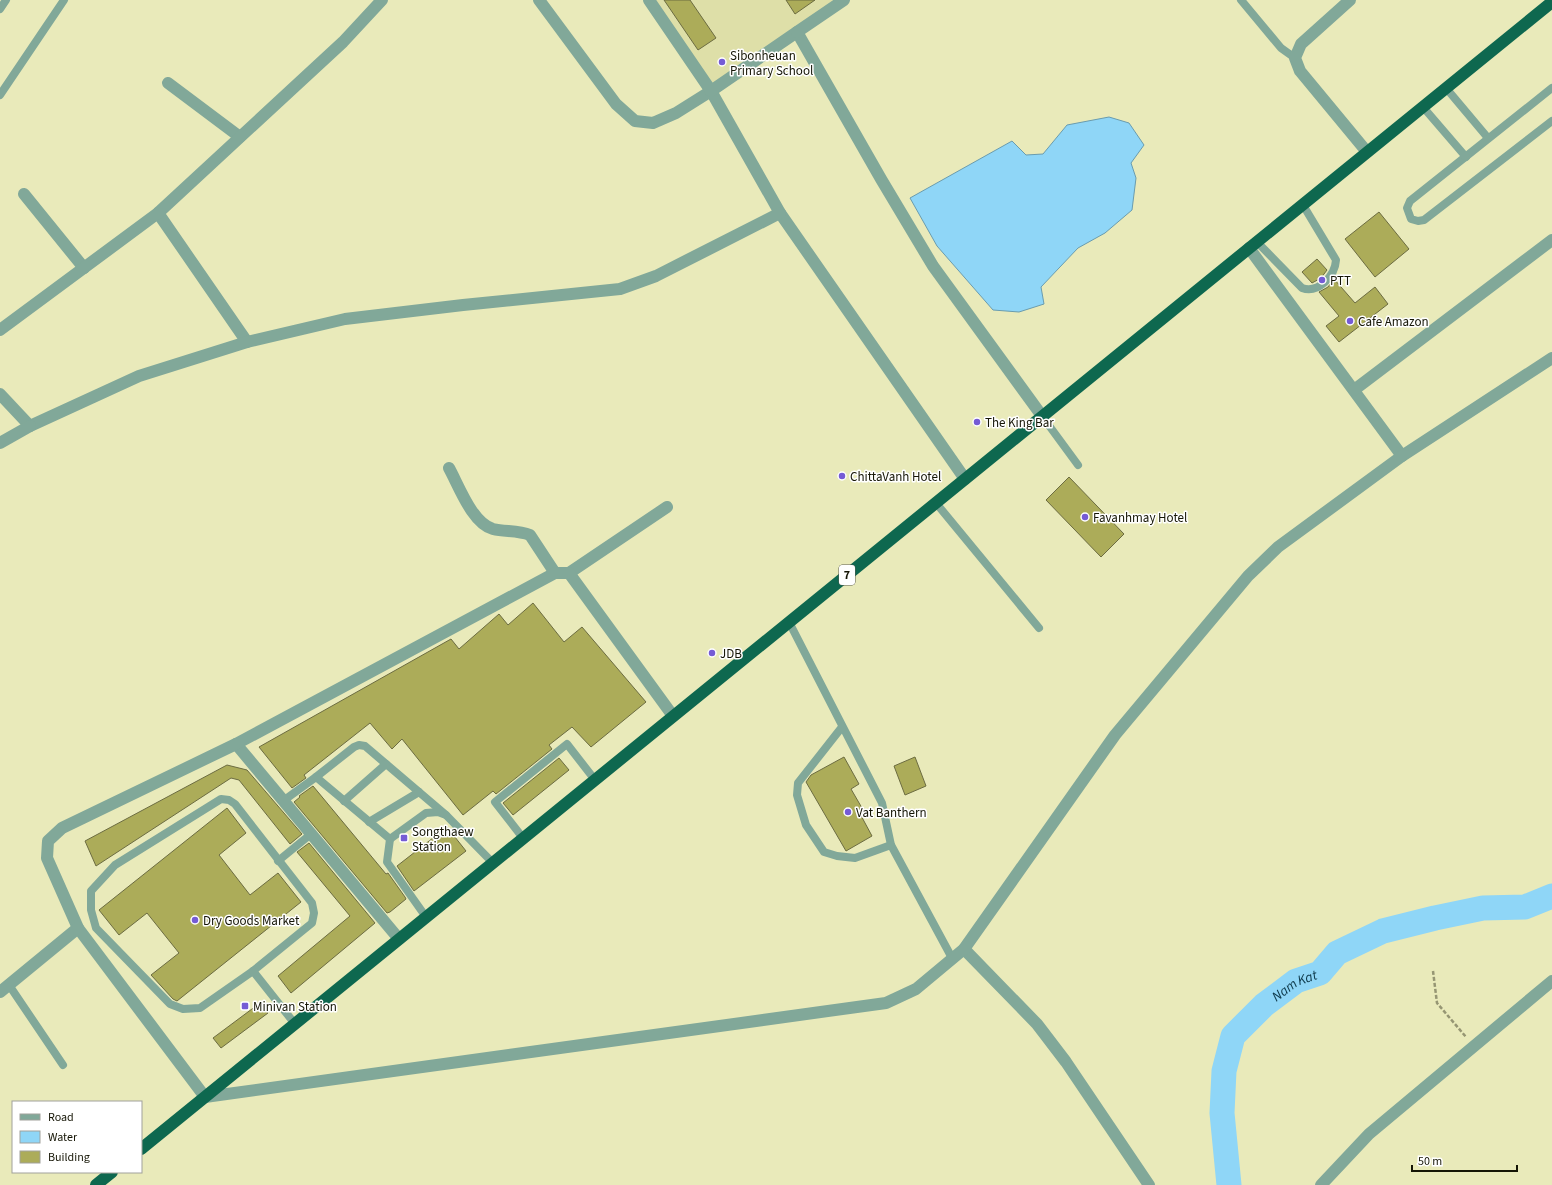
<svg xmlns="http://www.w3.org/2000/svg" width="1552" height="1185" viewBox="0 0 1552 1185" font-family="'Source Sans 3',sans-serif">
  <style>
    .built { fill: #dedfa8 }
    .water { fill: #8fd6f7; stroke: #6a9cae }
    .lines { fill: none; stroke-linecap: round; stroke-linejoin: round }
    .river { stroke: #8fd6f7; stroke-width: 25 }
    .building { fill: #acac59; stroke: #6c6c41 }
    .path { stroke: #969673; stroke-width: 2.5; stroke-dasharray: 4 2; stroke-linecap: butt }
    .service { stroke: #81a899; stroke-width: 8 }
    .minor { stroke: #81a899; stroke-width: 12 }
    .trunk { stroke: #0e684f; stroke-width: 12 }
    .poi-dot { fill: #755bd5; stroke: #fff; stroke-width: 1.5 }
    .labels { text-anchor: middle; stroke-width: 3; stroke-linejoin: round; paint-order: stroke }
    .shield { fill: #fff; stroke: #5b5b50; stroke-width: 1 }
    .shield-label { font-size: 12px; font-weight: bold; fill: #151505 }
    .poi-label { font-size: 13px; fill: #151505; stroke: #fff; text-anchor: start }
    .water-label { font-size: 14px; font-style: italic; fill: #0e394a; stroke: #fff }
  </style>
  <rect width="100%" height="100%" fill="#e9eaba"/>
  <polygon class="built" points="649,0 844,0 711,91"/>
  <polygon class="water" points="1109,117 1129,123 1144,145 1131,163 1136,178 1132,210 1105,233 1078,248 1041,287 1044,304 1019,312 993,310 937,246 910,198 1012,141 1026,155 1043,154 1067,125"/>
  <g class="lines">
    <path class="river" id="s1" d="M1229 1185 1222 1113 1224 1071 1233 1036 1264 1005 1296 981 1320 973 1337 953 1383 931 1435 918 1483 908 1525 907 1552 896"/>
  </g>
  <g class="building">
    <polygon points="664,0 690,0 716,38 698,50"/>
    <polygon points="786,0 815,0 795,14"/>
    <polygon points="1379,212 1409,249 1375,277 1345,239"/>
    <polygon points="1317,259 1327,270 1321,278 1312,283 1302,272"/>
    <polygon points="1334,279 1355,303 1375,287 1388,304 1339,342 1326,326 1339,316 1319,292 1328,287"/>
    <polygon points="1069,477 1124,534 1101,557 1046,500"/>
    <polygon points="533,603 564,642 582,627 646,702 591,747 572,727 549,745 552,749 496,794 493,791 463,815 402,739 392,749 370,723 304,775 306,778 292,788 259,747 451,639 459,649 499,614 508,625"/>
    <polygon points="844,757 859,784 851,789 862,808 858,810 872,836 846,851 806,782 811,775"/>
    <polygon points="915,757 926,786 905,795 894,766"/>
    <polygon points="559,758 569,770 513,815 503,803"/>
    <polygon points="227,765 247,770 302,834 290,844 239,780 231,778 96,866 85,841"/>
    <polygon points="313,786 386,874 388,873 405,897 406,899 390,912 387,913 294,802 300,797 299,796"/>
    <polygon points="227,808 246,833 219,855 250,895 278,873 301,902 177,1001 173,999 151,975 179,953 147,913 119,935 99,910"/>
    <polygon points="447,827 466,851 414,891 397,866"/>
    <polygon points="309,843 375,923 291,993 278,976 350,916 297,852"/>
    <polygon points="260,1003 268,1013 221,1048 213,1038"/>
  </g>
  <g class="lines">
    <polyline class="path" points="1433,971 1437,1003 1466,1037"/>
    <g class="service">
      <polyline points="1241,0 1281,48 1295,58"/>
      <polyline points="0,9 6,0"/>
      <polyline points="1446,88 1488,138"/>
      <polyline points="1552,88 1410,201 1407,208 1411,219 1418,221 1424,220 1552,121"/>
      <polyline points="0,95 64,0"/>
      <polyline points="1423,107 1466,157"/>
      <path d="M1257 242 1302 288C1318 294 1335 276 1336 260L1303 205"/>
      <polyline points="1042,416 1078,465"/>
      <polyline points="936,503 1039,628"/>
      <polyline points="789,622 882,803 891,845 952,958"/>
      <polyline points="842,727 798,783 797,795 806,825 824,852 837,856 855,858 891,845"/>
      <polyline points="316,777 354,747 359,745 365,746 446,815"/>
      <polygon points="221,799 229,800 235,804 312,903 314,913 312,923 253,971 200,1008 183,1009 170,1004 96,928 91,910 91,891 115,865"/>
      <polyline points="283,801 316,777 390,839 387,862 426,917"/>
      <polyline points="344,801 386,764"/>
      <polyline points="369,822 419,792"/>
      <polyline points="523,838 495,802 567,744 595,780"/>
      <polyline points="390,839 426,813 438,812 446,815 493,863"/>
      <polyline points="278,861 311,834"/>
      <polyline points="253,971 295,1024"/>
      <polyline points="9,985 63,1065"/>
    </g>
    <g class="minor">
      <polyline points="539,0 616,104 635,121 653,123 676,113 711,91 780,213 965,479"/>
      <polyline points="649,0 711,91 797,32 881,179 933,266 1042,416"/>
      <polyline points="1350,0 1301,44 1295,58 1300,71 1367,152"/>
      <polyline points="797,32 844,0"/>
      <polyline points="168,83 240,137"/>
      <polyline points="24,194 84,268"/>
      <polyline points="158,213 247,342"/>
      <polyline points="1249,248 1402,456"/>
      <polyline points="0,330 158,213 343,42 382,0"/>
      <polyline points="1354,390 1552,240"/>
      <polyline points="0,394 30,426 139,376 247,342 345,319 463,305 620,289 656,276 780,213"/>
      <polyline points="0,443 30,426"/>
      <path d="M449 468C459 486 472 523 493 529 505 532 518 530 530 535L555 573"/>
      <polyline points="569,573 667,507"/>
      <polyline points="236,744 399,939"/>
      <polyline points="78,928 47,858 48,841 62,828 236,744 555,573 569,573 673,716"/>
      <polyline points="964,949 1037,1024 1066,1062 1149,1185"/>
      <polyline points="0,992 78,928 205,1097 886,1003 916,989 964,949 1115,735 1248,576 1278,547 1402,456 1552,358"/>
      <polyline points="1321,1185 1369,1134 1552,981"/>
    </g>
    <g class="trunk">
      <polyline points="141,1149 1552,2"/>
      <polyline points="96,1185 112,1172"/>
    </g>
  </g>
  <g class="poi-dot">
    <circle cx="722" cy="62" r="4"/>
    <circle cx="1322" cy="280" r="4"/>
    <circle cx="1350" cy="321" r="4"/>
    <circle cx="977" cy="422" r="4"/>
    <circle cx="842" cy="476" r="4"/>
    <circle cx="1085" cy="517" r="4"/>
    <circle cx="712" cy="653" r="4"/>
    <circle cx="848" cy="812" r="4"/>
    <rect x="400" y="834" width="8" height="8" rx="2"/>
    <circle cx="195" cy="920" r="4"/>
    <rect x="241" y="1002" width="8" height="8" rx="2"/>
  </g>
  <g class="labels">
    <rect class="shield" x="839" y="565" width="16" height="20" rx="3"/>
    <g class="shield-label">
      <text x="847" y="579">7</text>
    </g>
    <g class="poi-label">
      <text x="730" y="60">Sibonheuan<tspan x="730" dy="15">Primary School</tspan></text>
      <text x="1330" y="285">PTT</text>
      <text x="1358" y="326">Cafe Amazon</text>
      <text x="985" y="427">The King Bar</text>
      <text x="850" y="481">ChittaVanh Hotel</text>
      <text x="1093" y="522">Favanhmay Hotel</text>
      <text x="720" y="658">JDB</text>
      <text x="856" y="817">Vat Banthern</text>
      <text x="412" y="836">Songthaew<tspan x="412" dy="15">Station</tspan></text>
      <text x="203" y="925">Dry Goods Market</text>
      <text x="253" y="1011">Minivan Station</text>
    </g>
    <g class="water-label">
      <text dy="5" stroke="none"><textPath href="#s1" startOffset="231">Nam Kat</textPath></text>
    </g>
  </g>
  <rect x="12" y="1101" width="130" height="72" fill="#ffffff" stroke="#a1a19b"/>
  <rect x="20" y="1114" width="20" height="6" fill="#81a899" stroke="#a1a19b"/>
  <text x="48" y="1121" font-size="12" fill="#151505">Road</text>
  <rect x="20" y="1131" width="20" height="12" fill="#8fd6f7" stroke="#a1a19b"/>
  <text x="48" y="1141" font-size="12" fill="#151505">Water</text>
  <rect x="20" y="1151" width="20" height="12" fill="#acac59" stroke="#a1a19b"/>
  <text x="48" y="1161" font-size="12" fill="#151505">Building</text>
  <path d="M1412 1165v6h105v-6" fill="none" stroke="#151505" stroke-width="2"/>
  <text x="1418" y="1165" font-size="12" fill="#151505" stroke="#ffffff" stroke-width="3" paint-order="stroke">50 m</text>
</svg>
